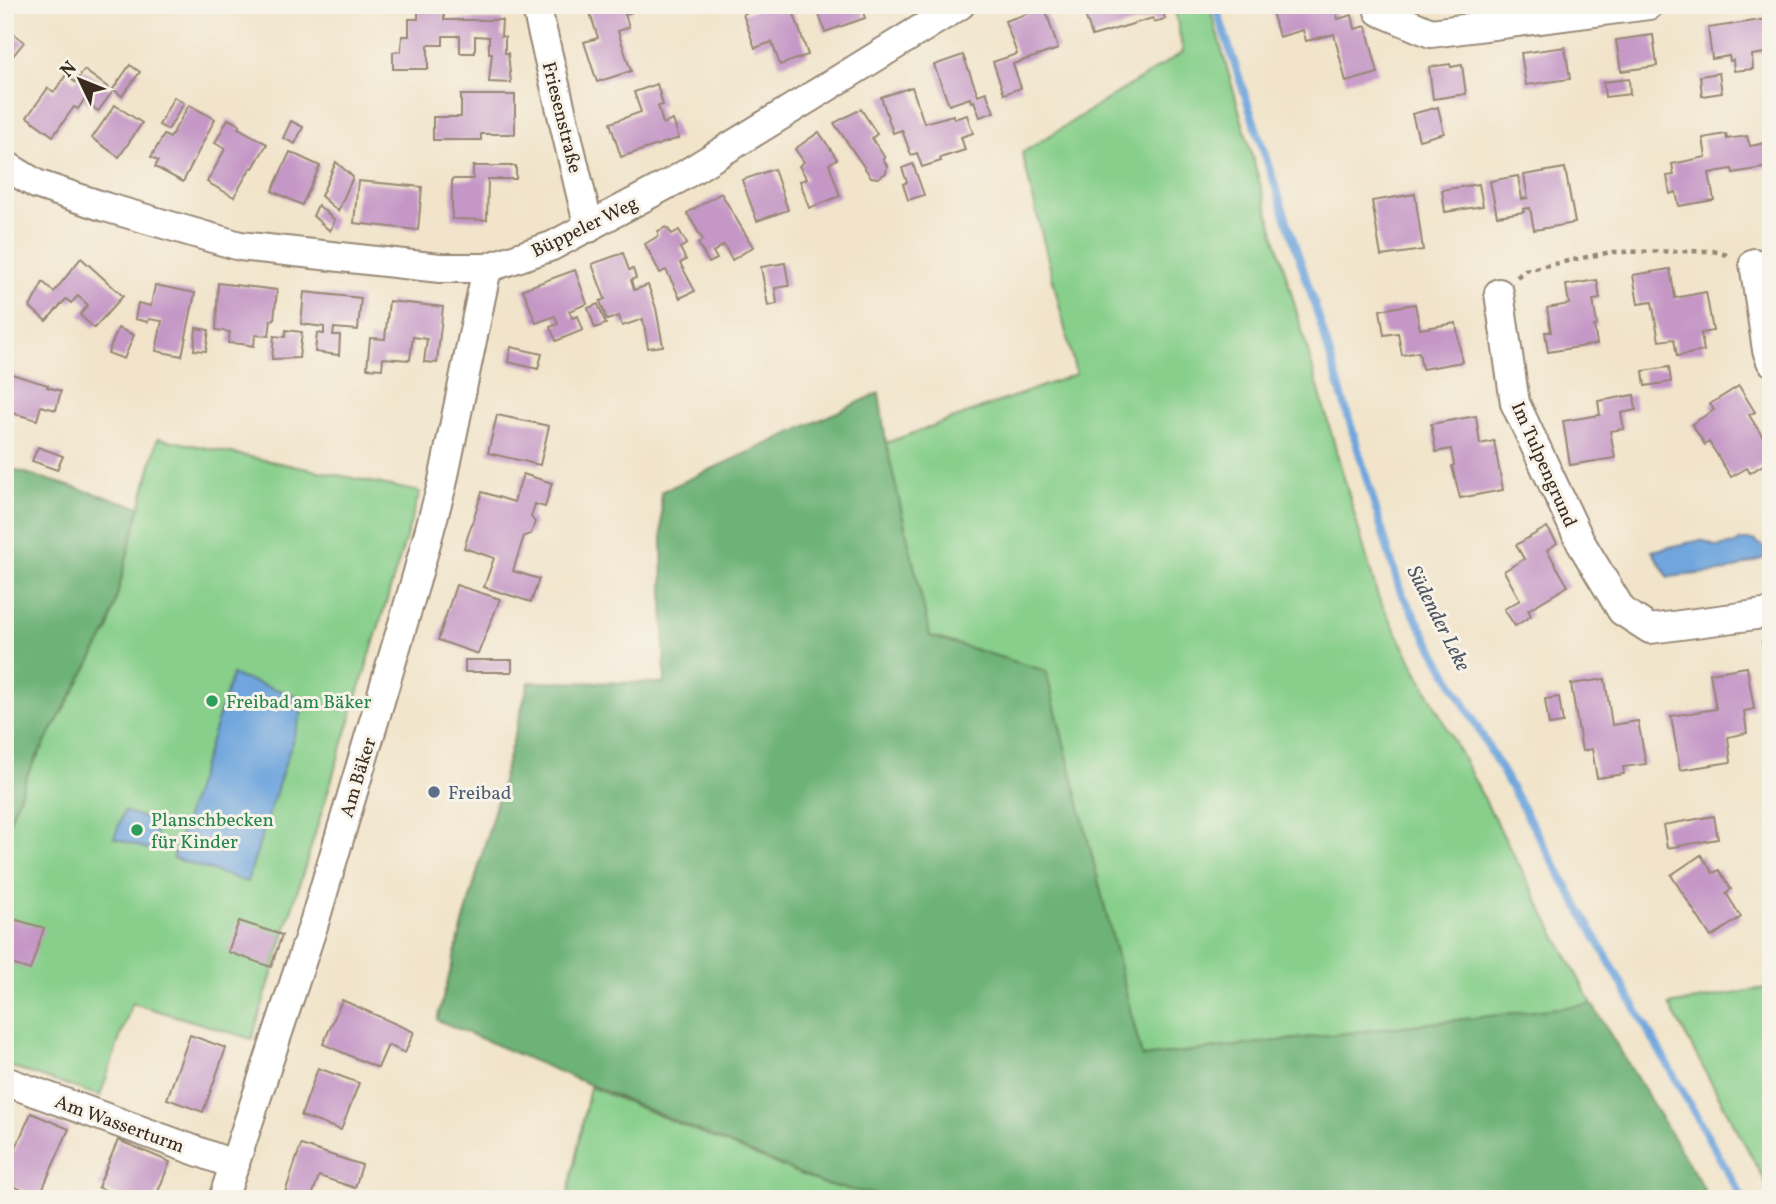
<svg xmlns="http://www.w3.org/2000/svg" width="1776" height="1204" viewBox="0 0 1776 1204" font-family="Vollkorn,serif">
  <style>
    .green { fill: #87cf8b; stroke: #617c54; stroke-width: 2 }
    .forest { fill: #6db277; stroke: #546e4a; stroke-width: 2 }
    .water { fill: #70a6dd; stroke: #56687e; stroke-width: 2 }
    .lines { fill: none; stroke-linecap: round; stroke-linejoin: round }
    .stream { stroke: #70a6dd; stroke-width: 8 }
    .building { fill: #c597c6 }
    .minor-casing { stroke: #968774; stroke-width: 32 }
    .path { stroke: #968774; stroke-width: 4.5; stroke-dasharray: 5 5; stroke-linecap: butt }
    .minor { stroke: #fff; stroke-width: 28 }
    .leisure-dot { fill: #2e9e5b; stroke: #f7f3e8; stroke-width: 2.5 }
    .service-dot { fill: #5c6f8a; stroke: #f7f3e8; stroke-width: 2.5 }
    .labels { text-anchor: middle; stroke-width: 6; stroke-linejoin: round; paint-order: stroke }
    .street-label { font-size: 19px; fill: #3b2a1e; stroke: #f7f3e8 }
    .leisure-label { font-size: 19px; fill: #27864d; stroke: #f7f3e8; text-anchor: start }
    .service-label { font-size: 19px; fill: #4e5e75; stroke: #f7f3e8; text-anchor: start }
    .water-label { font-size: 21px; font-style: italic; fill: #4e5561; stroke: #f7f3e8 }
  </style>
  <rect width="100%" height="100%" fill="#f7f3e8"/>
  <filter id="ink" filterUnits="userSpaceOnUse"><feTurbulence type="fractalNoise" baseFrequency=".0143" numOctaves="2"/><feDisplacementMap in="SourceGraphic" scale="14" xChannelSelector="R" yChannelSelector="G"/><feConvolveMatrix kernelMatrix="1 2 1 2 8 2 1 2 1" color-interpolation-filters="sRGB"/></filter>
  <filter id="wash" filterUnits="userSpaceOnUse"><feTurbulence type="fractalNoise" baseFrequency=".00686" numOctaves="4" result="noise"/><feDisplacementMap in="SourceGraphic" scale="28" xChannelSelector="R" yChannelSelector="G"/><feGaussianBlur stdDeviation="1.57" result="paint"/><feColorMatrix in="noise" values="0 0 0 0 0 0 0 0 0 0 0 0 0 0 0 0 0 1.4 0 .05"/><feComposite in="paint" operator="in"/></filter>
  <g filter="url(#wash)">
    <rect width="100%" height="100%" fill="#f1e4ca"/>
    <g class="green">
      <polygon points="1174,5 1209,5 1378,597 1592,1004 1142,1057 1046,671 930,636 886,443 1076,374 1022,153 1183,52"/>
      <polygon points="158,438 420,492 252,1039 132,1003 100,1096 5,1065 5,833 28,773 108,630"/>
      <polygon points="1771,987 1771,1192 1669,1005"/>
      <polygon points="590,1087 824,1184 896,1199 567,1199"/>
    </g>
    <g class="forest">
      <polygon points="879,393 886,443 930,636 1046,671 1142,1057 1592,1004 1710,1199 896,1199 824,1184 437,1020 529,682 665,683 661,492"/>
      <polygon points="5,467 140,507 108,630 28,773 5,833"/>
    </g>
    <g class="water">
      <polygon points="1701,540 1717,547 1735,544 1741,540 1753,540 1766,548 1764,558 1727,571 1668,577 1652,551"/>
      <polygon points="232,675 306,699 247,882 173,858"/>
      <polygon points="124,811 159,823 150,850 114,838"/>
    </g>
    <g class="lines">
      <polyline class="stream" points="1215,5 1314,302 1400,590 1743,1199"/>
    </g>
    <g id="blocks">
      <g class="building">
        <polygon points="585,5 630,5 632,12 625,14 629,27 618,31 631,71 597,82 584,42 598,38 589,10 587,11"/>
        <polygon points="768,5 791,5 808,55 780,65 772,42 755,48 743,14"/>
        <polygon points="816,5 861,5 865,18 825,32"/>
        <polygon points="1082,5 1161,5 1165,19 1154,22 1153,18 1092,36"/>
        <polygon points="1280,5 1334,5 1338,19 1352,15 1355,29 1366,26 1378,73 1346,82 1334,34 1306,41 1303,30 1279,37 1271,8"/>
        <polygon points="418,8 444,8 444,20 502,20 501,36 505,37 505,53 508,53 511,83 489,82 492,53 489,53 489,37 475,36 475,53 460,53 460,36 443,36 443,45 428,45 428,69 393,69 393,52 401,51 402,36 409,36 409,19 418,19"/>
        <polygon points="1045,8 1058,49 1013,64 1021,88 1004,94 993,62 1017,54 1005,21"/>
        <polygon points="1768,19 1771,37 1771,82 1765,53 1752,55 1753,69 1734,71 1733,60 1730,61 1729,56 1712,59 1708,28"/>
        <polygon points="5,27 24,42 5,66"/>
        <polygon points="1653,35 1657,66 1621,71 1616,40"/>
        <polygon points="1565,47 1570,79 1526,85 1521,53"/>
        <polygon points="963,55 978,95 986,92 994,112 980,117 974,101 971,102 970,98 949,105 934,65"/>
        <polygon points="1450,64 1451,67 1462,65 1466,94 1433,99 1429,67"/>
        <polygon points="130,65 140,72 122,96 113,89"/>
        <polygon points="84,70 113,91 98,111 84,100 78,109 74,107 53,136 27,117 48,88 54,92 66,75 75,82"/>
        <polygon points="1719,73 1722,93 1702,96 1700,76"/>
        <polygon points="1629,79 1630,94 1605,97 1603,82"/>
        <polygon points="657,84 663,105 658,106 663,124 673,120 679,138 621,157 610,123 641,112 634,92"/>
        <polygon points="912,87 924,123 953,115 954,119 967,115 973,133 961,137 965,150 940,158 941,161 922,167 917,153 911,155 902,130 893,133 881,97"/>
        <polygon points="461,95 515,95 515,134 481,134 481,140 433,140 433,117 461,117"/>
        <polygon points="174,97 184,103 168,130 159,125"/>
        <polygon points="115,105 142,123 119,157 92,138"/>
        <polygon points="189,105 215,119 183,182 155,167 158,161 151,157 164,135 170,138"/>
        <polygon points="1438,107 1444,133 1419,140 1412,114"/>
        <polygon points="861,109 877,134 872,138 885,158 883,159 887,166 886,173 878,178 871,177 834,123"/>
        <polygon points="228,119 240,125 238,128 267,144 253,168 251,167 234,197 207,182 225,149 215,143"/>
        <polygon points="291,121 303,127 295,144 283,138"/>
        <polygon points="819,132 837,159 829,164 840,196 809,208 800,181 807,179 799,166 804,162 795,149"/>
        <polygon points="1726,134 1727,139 1747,136 1750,146 1771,142 1771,175 1768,167 1733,173 1732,169 1709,173 1714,200 1679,206 1676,192 1670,194 1667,176 1674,175 1672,164 1706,157 1703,138"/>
        <polygon points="290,152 320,166 302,205 272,191"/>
        <polygon points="336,162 353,177 338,211 321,196"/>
        <polygon points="913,164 924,195 908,200 903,184 907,182 902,168"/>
        <polygon points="473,166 516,166 516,179 488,179 487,220 452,219 452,179 473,179"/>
        <polygon points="1565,168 1575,223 1534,230 1530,208 1523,209 1524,212 1497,216 1490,181 1518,176 1522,199 1528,198 1524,175"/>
        <polygon points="774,169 788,210 757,221 742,180"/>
        <polygon points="358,181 422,187 418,230 354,223"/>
        <polygon points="1479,184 1483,206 1445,212 1442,190"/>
        <polygon points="721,193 753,247 732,260 724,245 713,252 717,259 709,263 698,243 703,240 687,213"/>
        <polygon points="1415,194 1423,250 1381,256 1372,201"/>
        <polygon points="318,205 335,220 330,231 313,216"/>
        <polygon points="666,227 672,234 679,230 687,244 680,248 686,260 680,263 695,291 680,298 666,270 660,273 645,244 658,236 658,231"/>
        <polygon points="623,253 629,270 633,269 636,278 631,280 634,290 648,285 656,308 663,346 648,348 643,319 622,326 619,316 607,320 600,301 605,299 592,264"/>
        <polygon points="81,258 123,296 94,328 80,315 88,305 78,296 71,303 66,299 46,321 30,307 43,282 54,292"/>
        <polygon points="785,263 789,286 775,288 777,304 768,306 761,267"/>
        <polygon points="1670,269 1675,298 1706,292 1713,331 1701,333 1704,351 1677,356 1674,339 1659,341 1652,302 1638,304 1633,275"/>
        <polygon points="575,270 587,304 569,311 572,318 578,316 583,330 556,341 550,327 558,324 555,316 536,323 523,289"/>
        <polygon points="1597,280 1600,299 1593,300 1597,325 1594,326 1597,344 1548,352 1545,332 1551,332 1547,308 1569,304 1566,285"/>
        <polygon points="218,283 277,290 274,320 271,320 269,336 255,335 254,346 242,344 228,343 230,332 216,330"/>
        <polygon points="155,285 195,293 182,356 156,351 162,321 149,319 148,322 135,319 138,303 151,306"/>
        <polygon points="304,292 361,298 358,330 334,328 333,335 340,335 339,355 315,352 317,333 324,334 324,327 301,324"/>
        <polygon points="389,301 443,307 437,363 424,362 427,339 413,337 410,360 383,358 382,369 367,368 370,338 385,339"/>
        <polygon points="598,304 606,324 595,328 588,308"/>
        <polygon points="1415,304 1420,329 1456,323 1462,362 1422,369 1419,352 1402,355 1398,333 1384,335 1380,310"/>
        <polygon points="118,328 134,335 124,359 108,353"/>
        <polygon points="196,328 209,330 206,351 194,350"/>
        <polygon points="286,330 302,332 299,358 272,359 274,336 285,337"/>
        <polygon points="511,347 542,354 538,369 508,362"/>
        <polygon points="1669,367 1671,382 1645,386 1643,371"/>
        <polygon points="5,372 48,385 47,387 61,391 56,410 41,406 37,420 5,411"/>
        <polygon points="1739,386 1755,412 1749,415 1771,450 1771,460 1750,473 1747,468 1731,477 1709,442 1705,445 1692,424 1714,410 1710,404"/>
        <polygon points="1634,395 1636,410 1621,413 1624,429 1610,431 1615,458 1570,465 1563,421 1600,415 1598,401"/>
        <polygon points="497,415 549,426 540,465 488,453"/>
        <polygon points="1476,416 1480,444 1494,441 1503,490 1460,498 1452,466 1454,465 1451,449 1436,452 1431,424"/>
        <polygon points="38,447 63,456 57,470 32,461"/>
        <polygon points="523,474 552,483 545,507 535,504 531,517 535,522 531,534 524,536 513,571 539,579 531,602 484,587 494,558 464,548 482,492 514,502"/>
        <polygon points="1547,527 1557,543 1547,550 1568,586 1528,610 1531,616 1515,626 1504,609 1520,600 1504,571 1524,559 1516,545"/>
        <polygon points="456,585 500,599 478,654 438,640"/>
        <rect x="465" y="660" width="47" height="12"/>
        <polygon points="1747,667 1754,709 1744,711 1747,733 1728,737 1731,762 1680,770 1671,716 1716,709 1710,673"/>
        <polygon points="1605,679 1612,725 1638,721 1646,764 1623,767 1624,774 1597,778 1592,749 1582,751 1571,684"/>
        <polygon points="1559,697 1563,723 1549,725 1545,699"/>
        <polygon points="1714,816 1718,839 1667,848 1663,825"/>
        <polygon points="1701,855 1713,873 1719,870 1731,889 1726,893 1741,917 1711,937 1671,875"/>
        <polygon points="10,918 44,928 30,970 5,962 5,933"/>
        <polygon points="239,921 282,935 271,967 228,952"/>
        <polygon points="342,1000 414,1032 405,1053 388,1045 378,1068 323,1044"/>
        <polygon points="190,1035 226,1048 203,1112 167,1099"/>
        <polygon points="318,1068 359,1083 341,1130 301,1116"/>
        <polygon points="31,1113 69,1129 39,1197 5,1183 5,1172"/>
        <polygon points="118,1140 170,1162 155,1199 126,1199 98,1187"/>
        <polygon points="301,1145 362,1165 355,1188 319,1176 311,1199 283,1199"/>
      </g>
    </g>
  </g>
  <g filter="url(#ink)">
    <use href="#blocks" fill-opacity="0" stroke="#968774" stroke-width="2"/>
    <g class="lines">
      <defs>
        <g id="minor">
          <polyline points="536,5 589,228"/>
          <polyline points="1379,11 1431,33 1649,5"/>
          <polyline points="5,165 36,184 105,207 240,246 440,268 487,268 552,246 676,180 960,5"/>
          <polyline points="1754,263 1767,350 1771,361"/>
          <polyline points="1499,293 1515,403 1581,543 1622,611 1650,629 1771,613"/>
          <polyline points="5,1081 235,1165"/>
          <polyline points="223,1199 314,923 415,583 442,485 487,268"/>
        </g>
      </defs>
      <use href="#minor" class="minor-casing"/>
      <g class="path">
        <polyline points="1517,277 1525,270 1611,252 1713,251 1731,256"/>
        <polyline points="1763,640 1771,691"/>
      </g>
      <use href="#minor" class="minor"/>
    </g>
  </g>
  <g class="leisure-dot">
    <circle cx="212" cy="701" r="7"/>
    <circle cx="137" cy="830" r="7"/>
  </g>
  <circle class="service-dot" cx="434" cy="792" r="7"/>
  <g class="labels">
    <g class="street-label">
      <text transform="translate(563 117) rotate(76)" y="7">Friesenstraße</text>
      <text transform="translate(584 226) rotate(-26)" y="7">Büppeler Weg</text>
      <text transform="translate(1545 464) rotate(66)" y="7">Im Tulpengrund</text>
      <text transform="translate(357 777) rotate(-73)" y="7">Am Bäker</text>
      <text transform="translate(120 1123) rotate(20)" y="7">Am Wasserturm</text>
    </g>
    <g class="leisure-label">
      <text x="226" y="708">Freibad am Bäker</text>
      <text x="151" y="826">Planschbecken<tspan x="151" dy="22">für Kinder</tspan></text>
    </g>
    <g class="service-label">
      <text x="448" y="799">Freibad</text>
    </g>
    <g class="water-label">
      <text transform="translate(1439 618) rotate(63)" y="7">Südender Leke</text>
    </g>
  </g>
  <rect width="1776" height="1204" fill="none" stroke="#f7f3e8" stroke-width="28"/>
  <g transform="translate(80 80) rotate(313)" stroke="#f7f3e8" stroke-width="5" paint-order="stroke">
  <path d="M0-5L12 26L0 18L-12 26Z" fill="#3b2a1e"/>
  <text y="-10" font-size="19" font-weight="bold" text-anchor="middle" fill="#3b2a1e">N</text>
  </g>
</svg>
